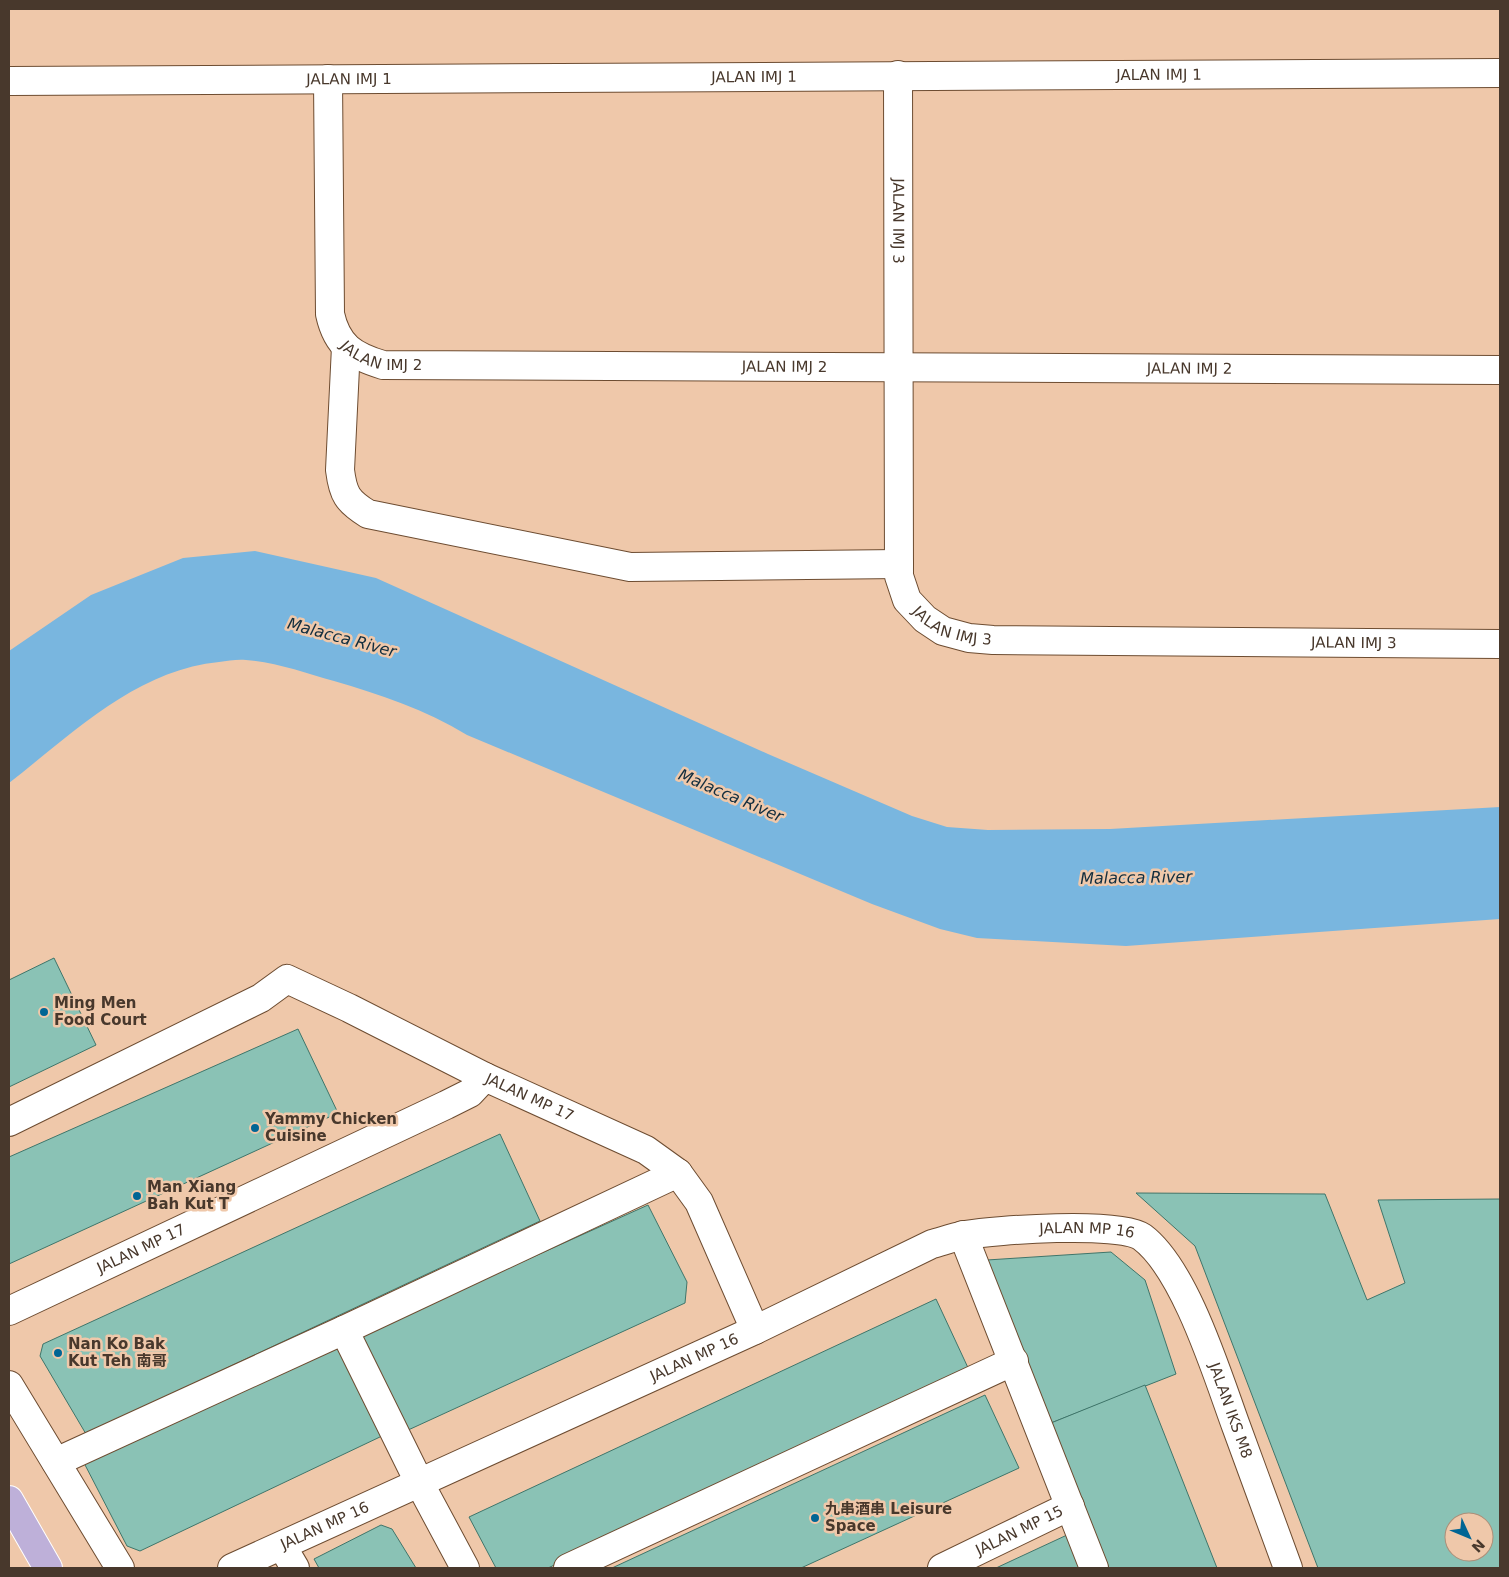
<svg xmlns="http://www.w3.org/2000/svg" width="1509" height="1577" viewBox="0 0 1509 1577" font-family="'DejaVu Sans','Noto Sans SC',sans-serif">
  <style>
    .water { fill: #79b6df }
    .building { fill: #8ac2b5; stroke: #3f756a; fill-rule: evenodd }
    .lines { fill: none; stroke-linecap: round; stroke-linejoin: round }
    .minor-casing { stroke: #6d4c31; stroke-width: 30 }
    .major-casing { stroke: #fff; stroke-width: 30 }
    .minor { stroke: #fff; stroke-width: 28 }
    .major { stroke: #beb0d9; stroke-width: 28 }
    .poi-dot { fill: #016594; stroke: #efc8aa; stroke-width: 2 }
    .labels { text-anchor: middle; stroke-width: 5; stroke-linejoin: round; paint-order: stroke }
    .street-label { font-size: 15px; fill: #48382c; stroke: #efc8aa }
    .poi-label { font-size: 15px; font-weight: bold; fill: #48382c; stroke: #efc8aa; text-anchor: start }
    .water-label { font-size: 16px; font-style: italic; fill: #112d3e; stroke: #efc8aa }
  </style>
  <rect width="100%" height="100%" fill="#efc8aa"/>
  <path class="water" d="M255 551 376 578 768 754 912 816 947 827 988 830 1110 829 1500 807V919L1126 946 977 938 940 929 872 904 467 735C426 710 379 694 334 681 305 673 276 662 246 660 237 659 228 661 219 662 136 670 72 734 9 783V651L91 595 183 558Z"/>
  <g class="building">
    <polygon points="54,958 96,1045 9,1087 9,980"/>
    <polygon points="298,1029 338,1113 9,1264 9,1157"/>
    <polygon points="500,1134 540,1221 86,1434 40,1356 43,1344"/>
    <path d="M1136 1193 1325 1194 1367 1300 1405 1283 1378 1200 1500 1199V1568H1318L1195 1246ZM1454 1522H1484V1552H1454Z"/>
    <polygon points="648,1205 687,1282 685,1303 406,1431 360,1335"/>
    <polygon points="1111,1252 1145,1280 1176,1374 1051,1423 987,1260"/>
    <polygon points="936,1299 970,1372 548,1568 496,1568 469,1517"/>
    <polygon points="337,1345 382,1436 140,1551 127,1546 83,1461"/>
    <polygon points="1145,1385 1217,1568 1109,1568 1051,1423"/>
    <polygon points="985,1395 1019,1468 801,1568 612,1568"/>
    <polygon points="381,1525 392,1529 416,1568 319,1568 314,1559"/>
    <polygon points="1067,1535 1080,1568 996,1568"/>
  </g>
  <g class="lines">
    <defs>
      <g id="minor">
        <path id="s1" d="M898 75 899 576 907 600 925 619 943 631 969 638 993 640 1500 644"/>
        <path id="s2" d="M328 79 330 314C337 346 353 356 383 365L1500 370"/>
        <path id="s3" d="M9 81 1500 73"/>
        <path d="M346 347 340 470C343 494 347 501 368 514L630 567 899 564"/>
        <polyline points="9,1122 261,998 287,979 349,1008 485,1077"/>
        <polyline points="963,1235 1094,1568"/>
        <path id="s4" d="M9 1311 446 1105 470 1093 485 1077 646 1150 678 1173 699 1202 755 1330"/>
        <polyline points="344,1330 420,1484 465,1568"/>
        <polyline points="9,1385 120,1568"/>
        <polyline points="56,1462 344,1330 678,1173"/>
        <polyline points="282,1546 295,1568"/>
        <path id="s5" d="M232 1568 755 1330 932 1244C943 1241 954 1237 965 1235 996 1230 1119 1221 1142 1237 1185 1269 1217 1374 1236 1426 1253 1473 1271 1521 1288 1568"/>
        <polyline points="568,1568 1014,1361"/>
        <path id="s6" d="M942 1568 1070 1506"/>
      </g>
      <polyline id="major" points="9,1500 48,1568"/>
    </defs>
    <use href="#minor" class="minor-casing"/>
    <use href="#major" class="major-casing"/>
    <use href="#minor" class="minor"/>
    <use href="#major" class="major"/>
  </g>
  <g class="poi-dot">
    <circle cx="44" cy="1012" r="5"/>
    <circle cx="255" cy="1128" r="5"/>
    <circle cx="137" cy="1196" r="5"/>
    <circle cx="58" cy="1353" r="5"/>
    <circle cx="815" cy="1518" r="5"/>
  </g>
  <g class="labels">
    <g class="street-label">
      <text dy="5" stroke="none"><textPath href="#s3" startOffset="1150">JALAN IMJ 1</textPath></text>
      <text dy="5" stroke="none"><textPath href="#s3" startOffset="745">JALAN IMJ 1</textPath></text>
      <text dy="5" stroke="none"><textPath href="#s3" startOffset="340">JALAN IMJ 1</textPath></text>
      <text dy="5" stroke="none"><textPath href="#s1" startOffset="146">JALAN IMJ 3</textPath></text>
      <text dy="5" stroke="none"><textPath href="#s2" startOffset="310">JALAN IMJ 2</textPath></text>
      <text dy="5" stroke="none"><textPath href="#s2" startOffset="715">JALAN IMJ 2</textPath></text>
      <text dy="5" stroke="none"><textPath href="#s2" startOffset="1120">JALAN IMJ 2</textPath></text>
      <text dy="5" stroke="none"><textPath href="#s1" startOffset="581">JALAN IMJ 3</textPath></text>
      <text dy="5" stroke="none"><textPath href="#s1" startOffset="986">JALAN IMJ 3</textPath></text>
      <text dy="5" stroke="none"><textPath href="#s4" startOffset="581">JALAN MP 17</textPath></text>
      <text dy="5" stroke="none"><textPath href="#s5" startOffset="928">JALAN MP 16</textPath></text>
      <text dy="5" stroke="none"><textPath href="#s4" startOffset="146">JALAN MP 17</textPath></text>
      <text dy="5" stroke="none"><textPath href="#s5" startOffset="508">JALAN MP 16</textPath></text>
      <text dy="5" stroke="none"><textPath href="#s5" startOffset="1181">JALAN IKS M8</textPath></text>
      <text dy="5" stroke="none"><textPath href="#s5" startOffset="102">JALAN MP 16</textPath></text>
      <text dy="5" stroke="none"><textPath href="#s6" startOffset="86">JALAN MP 15</textPath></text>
    </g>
    <g class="poi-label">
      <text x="54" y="1008">Ming Men<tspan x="54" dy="17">Food Court</tspan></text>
      <text x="265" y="1124">Yammy Chicken<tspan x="265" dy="17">Cuisine</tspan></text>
      <text x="147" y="1192">Man Xiang<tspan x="147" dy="17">Bah Kut T</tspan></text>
      <text x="68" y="1349">Nan Ko Bak<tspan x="68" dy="17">Kut Teh 南哥</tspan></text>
      <text x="825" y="1514">九串酒串 Leisure<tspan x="825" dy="17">Space</tspan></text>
    </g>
    <g class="water-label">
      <text transform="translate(342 637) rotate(15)" y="6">Malacca River</text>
      <text transform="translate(731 795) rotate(23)" y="6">Malacca River</text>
      <text transform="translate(1136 877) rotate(-1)" y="6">Malacca River</text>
    </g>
  </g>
  <rect width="1509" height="1577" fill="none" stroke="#48382c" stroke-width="20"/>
  <g transform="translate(1469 1537) rotate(134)"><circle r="24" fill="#efc8aa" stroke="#ac8e78"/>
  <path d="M0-4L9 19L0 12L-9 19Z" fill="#016594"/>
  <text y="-8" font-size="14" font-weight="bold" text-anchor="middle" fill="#48382c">N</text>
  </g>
</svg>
